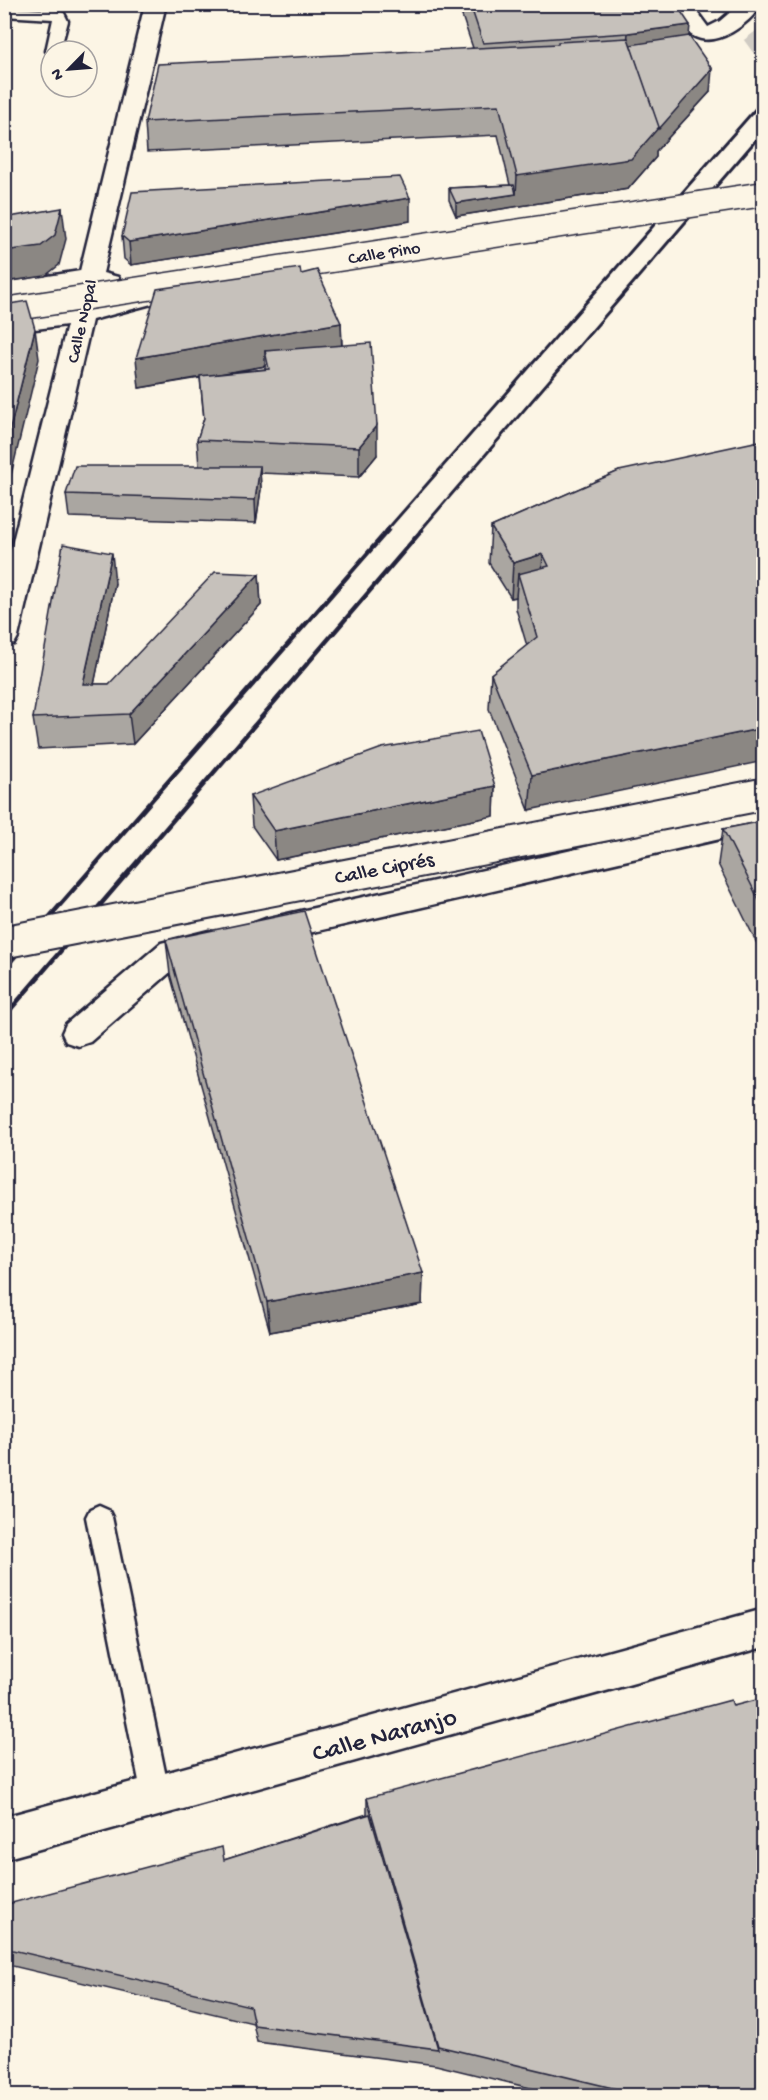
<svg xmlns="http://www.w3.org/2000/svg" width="768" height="2100" viewBox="0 0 768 2100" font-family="'Gochi Hand',sans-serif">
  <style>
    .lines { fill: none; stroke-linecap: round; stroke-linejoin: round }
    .secondary-tunnel { stroke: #d0cbc3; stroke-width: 24; stroke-dasharray: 24 12; stroke-linecap: butt }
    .lane-casing { stroke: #22223b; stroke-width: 5 }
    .street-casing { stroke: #22223b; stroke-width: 5 }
    .lane { fill: #fcf5e5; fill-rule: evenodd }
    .street { fill: #fcf5e5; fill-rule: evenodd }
    .rail-far1 { stroke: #22223b; stroke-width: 3 }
    .rail { stroke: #22223b; stroke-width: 4.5 }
    .street-bridge-far1-casing { stroke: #22223b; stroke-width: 27; stroke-linecap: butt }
    .street-bridge-casing { stroke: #22223b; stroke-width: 35; stroke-linecap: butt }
    .street-bridge-far1 { stroke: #fcf5e5; stroke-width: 24 }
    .street-bridge { stroke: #fcf5e5; stroke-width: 31 }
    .wall { fill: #aaa6a1; stroke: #22223b; stroke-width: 1.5; fill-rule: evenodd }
    .shaded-wall { fill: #8b8783; stroke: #22223b; stroke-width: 1.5 }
    .building { fill: #c6c1bb; stroke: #22223b; stroke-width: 1.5 }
    .labels { text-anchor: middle; stroke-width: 4.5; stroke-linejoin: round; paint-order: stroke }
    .far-street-label { font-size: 18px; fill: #22223b; stroke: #fcf5e5 }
    .street-label { font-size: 21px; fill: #22223b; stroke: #fcf5e5 }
    .near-street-label { font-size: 26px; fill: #22223b; stroke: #fcf5e5 }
  </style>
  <rect width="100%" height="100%" fill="#fcf5e5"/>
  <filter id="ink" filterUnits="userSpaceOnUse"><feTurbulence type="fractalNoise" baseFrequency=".0167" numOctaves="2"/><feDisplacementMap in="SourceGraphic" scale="12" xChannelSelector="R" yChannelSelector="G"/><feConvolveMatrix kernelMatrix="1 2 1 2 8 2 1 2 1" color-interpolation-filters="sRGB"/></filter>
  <g filter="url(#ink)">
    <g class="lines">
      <polyline class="secondary-tunnel" points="732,4 764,47"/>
      <defs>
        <g id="lane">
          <polygon points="4,8 54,10 64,13 68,21 60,51 51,51 51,55 46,51 53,19 4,16"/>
          <polygon points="99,1505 108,1509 112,1517 170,1796 166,1806 156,1810 146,1806 142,1796 86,1517 90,1509"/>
        </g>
        <g id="street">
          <polygon points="145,4 166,4 103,273 118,277 121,282 118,287 109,289 100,287 96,304 161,287 170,289 173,294 170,299 92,320 18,637 14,644 4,646 4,577 67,325 4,333 4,319 70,309 76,286 4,297 4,283 80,271"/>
          <path d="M670 4H691L708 27 720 21 740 4H762C749 24 717 49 693 36 682 30 676 14 670 4Z"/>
          <polygon points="764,807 764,829 265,943 254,939 249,931 254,923 265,919"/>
          <polygon points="209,931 220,934 225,943 220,952 182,962 90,1042 78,1046 66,1042 62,1033 66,1024 161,943"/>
          <polygon points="764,1609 764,1647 4,1859 4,1817"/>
        </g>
      </defs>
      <use href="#lane" class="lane-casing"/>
      <use href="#street" class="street-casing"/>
      <use href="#lane" class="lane"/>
      <use href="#street" class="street"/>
      <g class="rail-far1">
        <polyline points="386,531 764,99"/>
        <polyline points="420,531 764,131"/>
      </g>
      <g class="rail">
        <polyline points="4,969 388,530"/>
        <polyline points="4,1017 422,530"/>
      </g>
      <defs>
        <polyline id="street-bridge-far1" points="4,310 764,194"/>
        <polyline id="street-bridge" points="4,942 764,794"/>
      </defs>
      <use href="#street-bridge-far1" class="street-bridge-far1-casing"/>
      <use href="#street-bridge" class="street-bridge-casing"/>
      <use href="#street-bridge-far1" class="street-bridge-far1"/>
      <use href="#street-bridge" class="street-bridge"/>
    </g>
    <g class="wall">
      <polygon points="458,4 676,4 689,36 710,92 656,151 656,157 628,189 456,216 449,200 449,188 510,185 498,135 147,152 145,122 473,48"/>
      <polygon points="410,221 131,265 124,259 122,236"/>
      <path d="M301 274 341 323 342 345 377 455 359 477 260 473 261 489 256 523 69 517 66 494 199 466 197 440 204 419 200 378 139 388ZM265 366V369L228 373Z"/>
      <polygon points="619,471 529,810 489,709 491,674 527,646 516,609 516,597 511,598 489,563 491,527"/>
      <polygon points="259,574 261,605 133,744 38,749 33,718 115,583 94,684 109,684"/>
      <polygon points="495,786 494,816 276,860 252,826 250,796"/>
      <polygon points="764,821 764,958 718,864 723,829"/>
      <polygon points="166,940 423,1273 422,1304 270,1332 170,974"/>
      <polygon points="367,1798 764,2096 563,2096 436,2065 257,2042 253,2023 4,1964 4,1905 224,1860 367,1814"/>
    </g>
    <g class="shaded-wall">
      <polygon points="690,25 687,58 627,45 628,33"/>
      <polygon points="712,69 710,92 656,151 656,157 628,189 456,216 456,203 516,194 517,176 659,127"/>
      <polygon points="410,198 410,221 131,265 129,242"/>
      <polygon points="62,208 66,239 59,265 45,276 4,282 4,251"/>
      <polygon points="341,323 342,353 265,351 265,366 139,388 136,358"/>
      <polygon points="35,329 39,359 5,500 4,453"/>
      <polygon points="377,425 377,455 359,477 359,447"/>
      <polygon points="260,466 261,489 256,523 255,500"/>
      <polygon points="112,553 115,583 88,714 83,684"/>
      <polygon points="543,554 541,589 518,574 516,597 511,598 513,563"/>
      <polygon points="259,574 261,605 133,744 129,714"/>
      <polygon points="764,728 764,761 529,810 532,775"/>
      <polygon points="495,786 494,816 276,860 274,831"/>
      <polygon points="423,1273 422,1304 270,1332 267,1302"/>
    </g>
    <g class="building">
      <polygon points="470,4 676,4 690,25 628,33 483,43"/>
      <polygon points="689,36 712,69 659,129 630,45"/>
      <polygon points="628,38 659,127 631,159 517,176 499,105 145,122 158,64 558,44 558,42"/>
      <polygon points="400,177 410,198 129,242 122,236 132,192"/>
      <polygon points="514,185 516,194 456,203 449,188"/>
      <polygon points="62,208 55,235 41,246 4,251 4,218"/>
      <polygon points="300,268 301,274 317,270 341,323 136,358 157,289"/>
      <polygon points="27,301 35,329 4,453 4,305"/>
      <polygon points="371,343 377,425 359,447 197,440 204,418 200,376 269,369 265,351"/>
      <polygon points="764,440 764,728 532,775 491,674 537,637 518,574 549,566 543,554 513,563 491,527 619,471"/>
      <polygon points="75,466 260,466 255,500 66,494"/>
      <polygon points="63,544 112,553 83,684 109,684 215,572 259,574 129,714 33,718"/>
      <polygon points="478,731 495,786 274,831 250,796 382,748"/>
      <polygon points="764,821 764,910 723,829"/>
      <polygon points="304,911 423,1273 267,1302 166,940"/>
      <polygon points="764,1698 764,2096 646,2096 438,2046 367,1798 731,1700 733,1706"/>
      <polygon points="370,1814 438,2049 254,2025 250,2006 4,1948 4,1905 222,1847 224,1860"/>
    </g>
  </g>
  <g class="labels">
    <g class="far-street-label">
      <text transform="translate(384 252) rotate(-9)" y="6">Calle Pino</text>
      <text transform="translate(81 321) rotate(-77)" y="6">Calle Nopal</text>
    </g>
    <g class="street-label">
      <text transform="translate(384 867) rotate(-11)" y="7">Calle Ciprés</text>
    </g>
    <g class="near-street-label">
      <text transform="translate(384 1733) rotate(-15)" y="9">Calle Naranjo</text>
    </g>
  </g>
  <rect width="768" height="2100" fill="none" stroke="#fcf5e5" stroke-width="24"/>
  <rect x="12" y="12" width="744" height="2076" fill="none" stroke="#22223b" stroke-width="2" filter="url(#ink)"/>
  <g transform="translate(69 69) rotate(245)"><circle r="28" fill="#fcf5e5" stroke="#a5a1a1" stroke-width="1.5"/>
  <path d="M0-4.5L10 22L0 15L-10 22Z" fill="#22223b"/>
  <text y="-9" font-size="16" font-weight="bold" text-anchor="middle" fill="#22223b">N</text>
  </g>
</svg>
